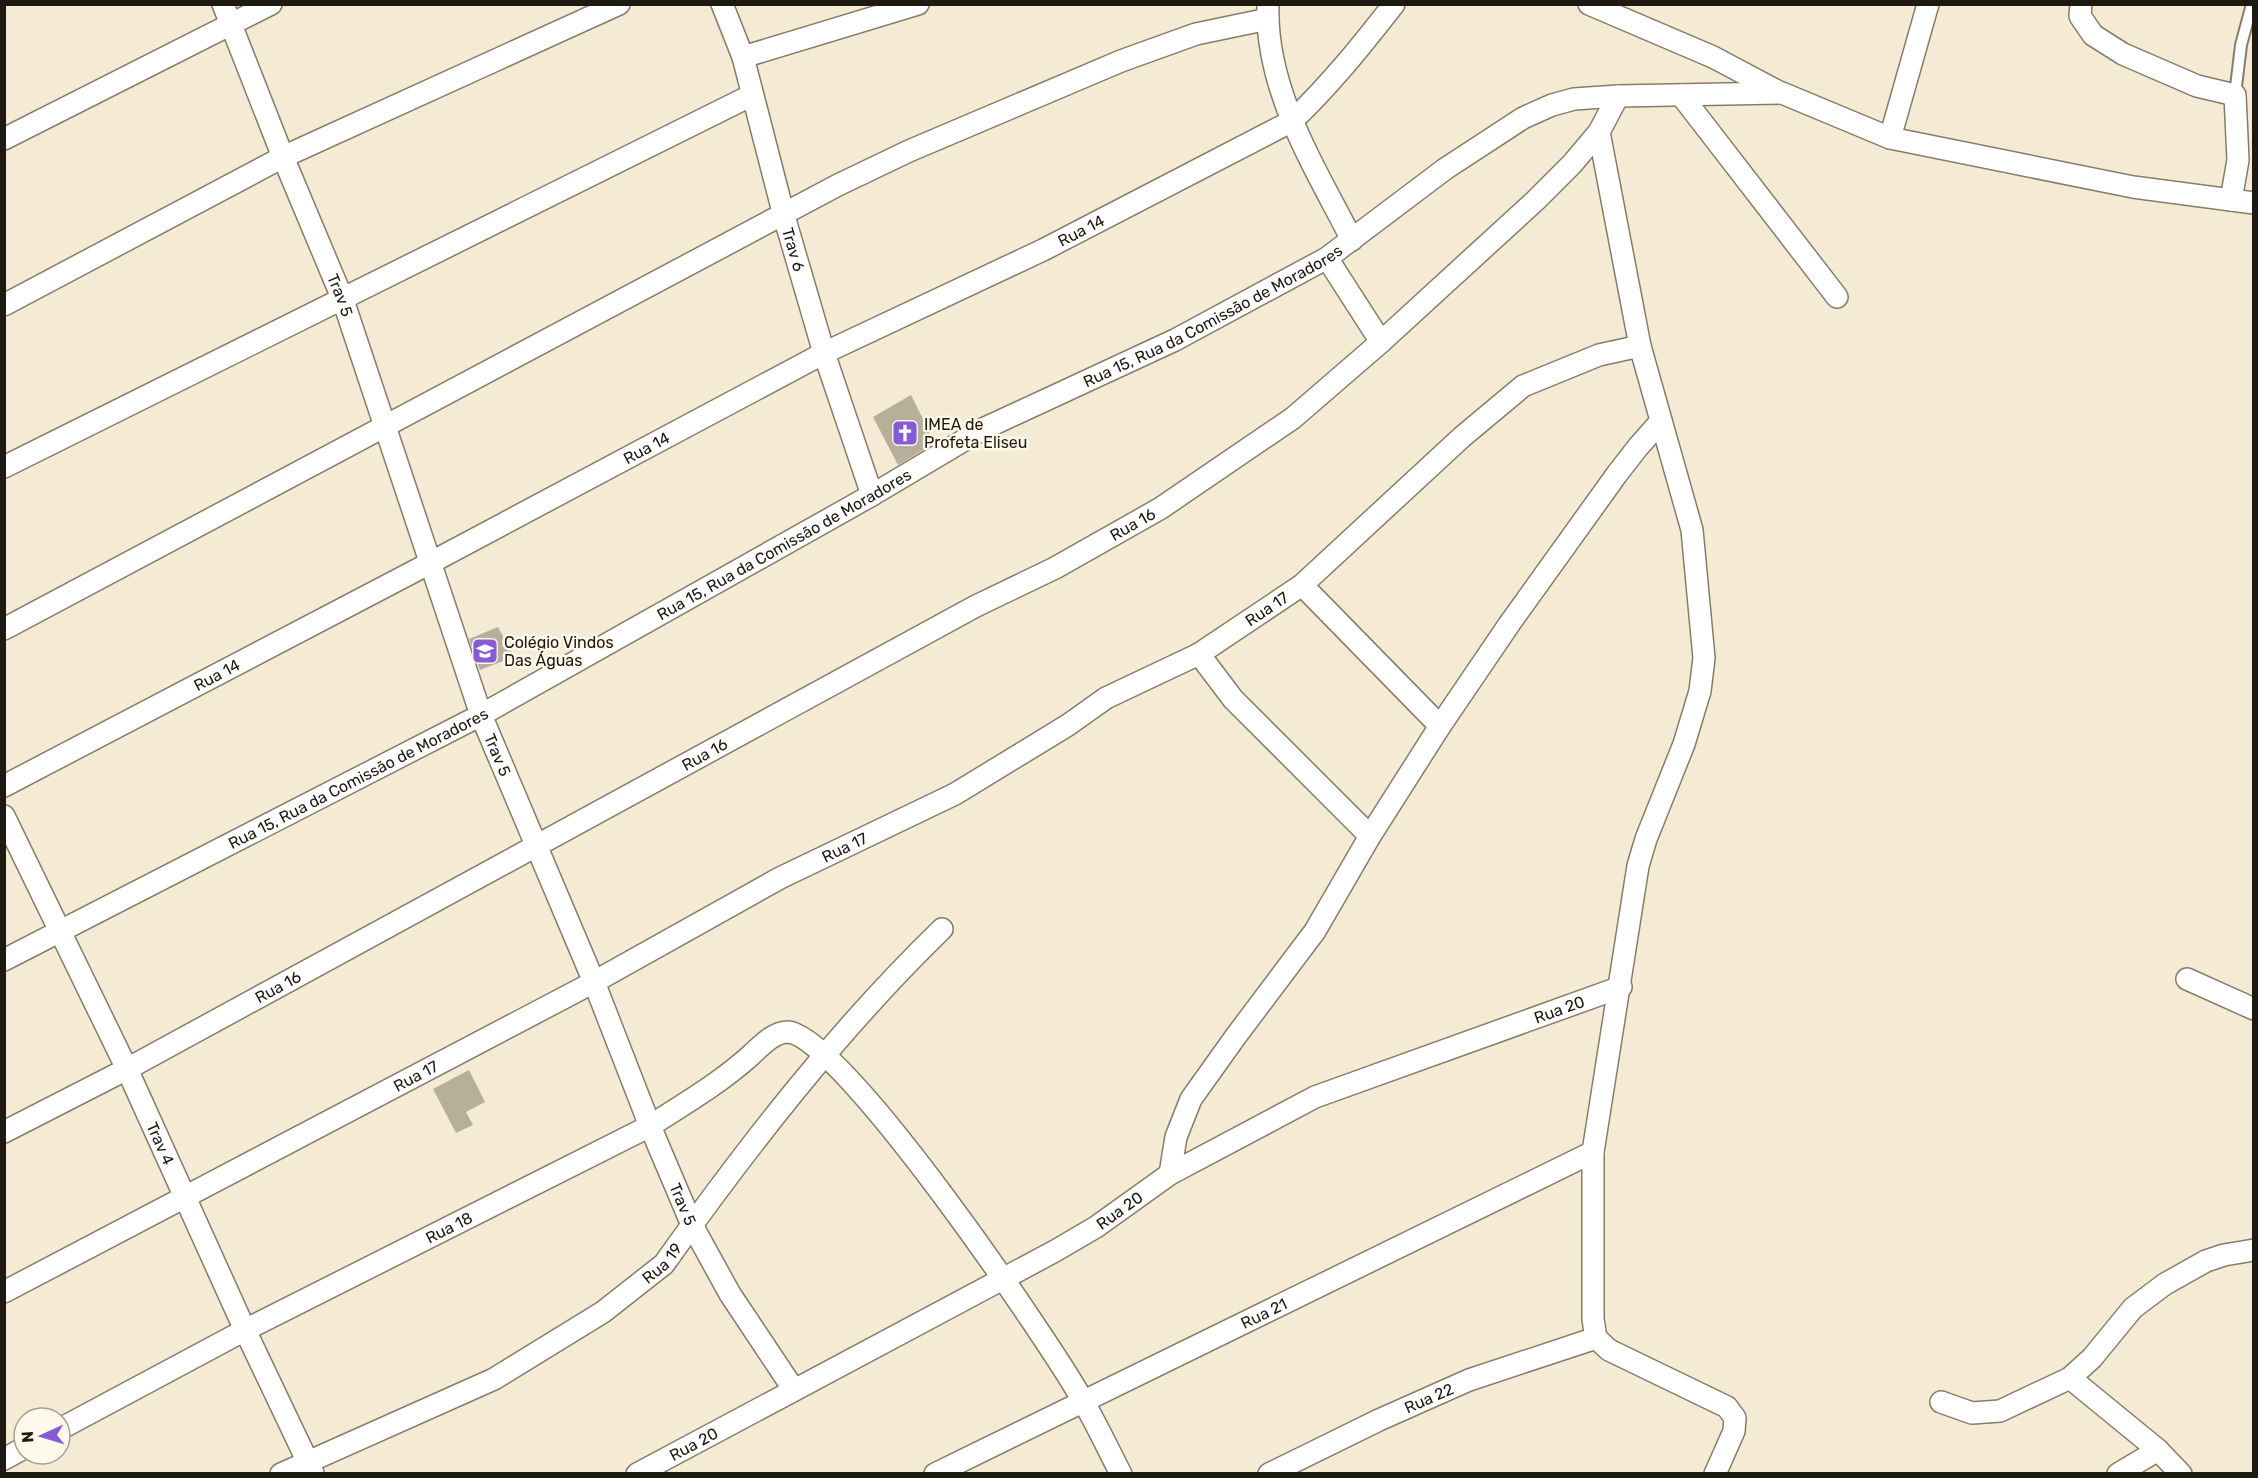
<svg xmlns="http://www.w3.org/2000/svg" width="2258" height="1478" viewBox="0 0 2258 1478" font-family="Rubik,sans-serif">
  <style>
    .building { fill: #b8af9a }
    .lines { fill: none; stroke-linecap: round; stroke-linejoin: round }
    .lane-casing { stroke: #867d69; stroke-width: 14 }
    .street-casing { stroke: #867d69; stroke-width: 24 }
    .lane { stroke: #fff; stroke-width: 10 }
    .street { stroke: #fff; stroke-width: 21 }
    .labels { text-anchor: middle; stroke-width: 5; stroke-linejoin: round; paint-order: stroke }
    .street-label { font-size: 16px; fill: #1e1a12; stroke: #fef9eb }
    .poi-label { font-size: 16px; fill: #1e1a12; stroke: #fef9eb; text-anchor: start }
  </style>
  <rect width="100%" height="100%" fill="#f5ebd5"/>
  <g class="building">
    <polygon points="911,395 935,443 898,465 873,417"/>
    <polygon points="498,627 514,657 480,670 469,639"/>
    <polygon points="469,1070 485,1102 466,1112 473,1125 456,1133 433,1089"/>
  </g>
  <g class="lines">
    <defs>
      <polyline id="lane" points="2235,95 2241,45 2252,4"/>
      <g id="street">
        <path id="s1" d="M223 4 283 157 343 300 481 715 594 982 650 1126 692 1225 730 1294 794 1390"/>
        <path id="s2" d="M722 4 743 57 784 216 824 353 872 495"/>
        <polyline points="1589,4 1713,57 1779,92"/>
        <polyline points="2081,4 2080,16 2093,35 2123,54 2197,86 2235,95 2238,160 2231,200"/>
        <path d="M1268 5C1265 90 1315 167 1352 240"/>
        <polyline points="743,57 918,4"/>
        <polyline points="1681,95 1837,297"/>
        <polyline points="1599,132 1640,346 1692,530 1704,658 1700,691 1684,744 1646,839 1638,866 1593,1152 1593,1319 1596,1338 1609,1350 1727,1407 1735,1418 1734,1431 1715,1474"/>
        <polyline points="1890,138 1928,4"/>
        <polyline points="4,139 271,4"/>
        <polyline points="1327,258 1381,342"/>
        <polyline points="4,305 283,157 619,4"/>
        <polyline points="4,467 752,95"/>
        <polyline points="1302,585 1440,726"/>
        <polyline points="4,629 838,185 909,151 1121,61 1196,34 1268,19"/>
        <polyline points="1199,654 1233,699 1370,836"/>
        <path id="s3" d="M4 786 430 563 824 353 1043 250 1292 121C1330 85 1362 45 1394 4"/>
        <path id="s4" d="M4 816 127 1069 245 1330 313 1473"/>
        <path id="s5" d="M4 960 481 715 872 495 983 429 1175 340 1327 258 1445 169 1523 118 1552 105 1574 99 1618 96 1782 93 1890 138 2133 187 2254 203"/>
        <polyline points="2187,979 2254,1009"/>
        <path id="s6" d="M4 1132 127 1069 976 606 1055 568 1161 508 1293 418 1381 342 1536 200 1572 164 1599 132 1618 96"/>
        <polyline points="1170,1174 1176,1137 1191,1099 1236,1036 1315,931 1370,836 1440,726 1510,623 1617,474 1638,447 1661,421"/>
        <path id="s7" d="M4 1292 594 982 780 878 955 794 1068 725 1106 698 1199 654 1302 585 1462 437 1523 386 1599 355 1640 346"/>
        <polyline points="2070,1378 2158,1450 2181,1474"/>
        <polyline points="1941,1402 1972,1413 2000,1411 2070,1378 2092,1358 2133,1308 2165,1284 2206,1261 2224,1255 2254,1250"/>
        <path id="s8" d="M60 1429 245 1330 650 1126C684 1104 720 1083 750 1056 760 1047 773 1032 788 1032 841 1034 1052 1345 1083 1401 1097 1425 1108 1449 1121 1474"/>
        <polyline points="4,1459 24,1448"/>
        <path id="s9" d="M281 1474 494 1379 603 1312 664 1264C748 1146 838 1030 942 929"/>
        <path id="s10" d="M637 1474 1055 1251 1096 1227 1170 1174 1315 1097 1621 987"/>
        <path id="s11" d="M935 1474 1593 1152"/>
        <path id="s12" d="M1269 1474 1379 1420 1469 1380 1596 1338"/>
        <polyline points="2118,1474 2158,1450"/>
      </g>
    </defs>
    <use href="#lane" class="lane-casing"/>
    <use href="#street" class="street-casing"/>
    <use href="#lane" class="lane"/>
    <use href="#street" class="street"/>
  </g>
  <defs>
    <symbol id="church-square" viewBox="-11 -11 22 22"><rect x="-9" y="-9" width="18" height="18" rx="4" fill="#875bd5" stroke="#fef9eb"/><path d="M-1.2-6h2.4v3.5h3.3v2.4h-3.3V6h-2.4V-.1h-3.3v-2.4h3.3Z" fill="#fff"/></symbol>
    <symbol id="school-square" viewBox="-11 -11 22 22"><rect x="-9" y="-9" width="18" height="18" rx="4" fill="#875bd5" stroke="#fef9eb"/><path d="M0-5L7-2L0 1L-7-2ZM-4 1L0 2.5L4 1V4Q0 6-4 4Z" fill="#fff"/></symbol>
  </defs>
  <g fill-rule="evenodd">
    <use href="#church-square" x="890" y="418" width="30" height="30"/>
    <use href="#school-square" x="470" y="636" width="30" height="30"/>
  </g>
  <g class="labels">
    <g class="street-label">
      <text dy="6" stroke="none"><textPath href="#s3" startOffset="1212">Rua 14</textPath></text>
      <text dy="6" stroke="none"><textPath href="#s2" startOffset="256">Trav 6</textPath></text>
      <text dy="6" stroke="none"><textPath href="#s1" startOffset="314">Trav 5</textPath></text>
      <text dy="6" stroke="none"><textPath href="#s5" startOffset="1370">Rua 15, Rua da Comissão de Moradores</textPath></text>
      <text dy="6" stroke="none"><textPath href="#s3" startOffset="726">Rua 14</textPath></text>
      <text dy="6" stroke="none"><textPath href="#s6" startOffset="1282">Rua 16</textPath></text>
      <text dy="6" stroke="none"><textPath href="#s5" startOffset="884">Rua 15, Rua da Comissão de Moradores</textPath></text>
      <text dy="6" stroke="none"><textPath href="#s7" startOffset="1437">Rua 17</textPath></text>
      <text dy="6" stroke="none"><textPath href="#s3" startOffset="240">Rua 14</textPath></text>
      <text dy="6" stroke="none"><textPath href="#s1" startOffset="800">Trav 5</textPath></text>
      <text dy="6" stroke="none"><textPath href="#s6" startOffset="796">Rua 16</textPath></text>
      <text dy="6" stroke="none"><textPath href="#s5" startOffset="398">Rua 15, Rua da Comissão de Moradores</textPath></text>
      <text dy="6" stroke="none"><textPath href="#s7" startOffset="951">Rua 17</textPath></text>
      <text dy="6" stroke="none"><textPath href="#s6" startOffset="310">Rua 16</textPath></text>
      <text dy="6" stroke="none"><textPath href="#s10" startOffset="1036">Rua 20</textPath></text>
      <text dy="6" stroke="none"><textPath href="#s7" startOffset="465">Rua 17</textPath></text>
      <text dy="6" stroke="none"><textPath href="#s4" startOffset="363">Trav 4</textPath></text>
      <text dy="6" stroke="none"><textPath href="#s1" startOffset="1286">Trav 5</textPath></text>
      <text dy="6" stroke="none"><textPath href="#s10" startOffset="550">Rua 20</textPath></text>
      <text dy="6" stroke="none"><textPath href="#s8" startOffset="438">Rua 18</textPath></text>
      <text dy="6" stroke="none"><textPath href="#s9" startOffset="438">Rua 19</textPath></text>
      <text dy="6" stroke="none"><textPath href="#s11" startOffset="366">Rua 21</textPath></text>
      <text dy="6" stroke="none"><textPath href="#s12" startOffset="177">Rua 22</textPath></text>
      <text dy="6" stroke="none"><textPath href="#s10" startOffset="64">Rua 20</textPath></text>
    </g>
    <g class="poi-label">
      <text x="924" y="430">IMEA de<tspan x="924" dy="18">Profeta Eliseu</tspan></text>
      <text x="504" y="648">Colégio Vindos<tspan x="504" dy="18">Das Águas</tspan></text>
    </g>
  </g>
  <rect width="2258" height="1478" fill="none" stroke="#1e1a12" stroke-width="12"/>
  <g transform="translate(42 1436) rotate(266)"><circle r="28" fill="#fef9eb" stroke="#a4a094" stroke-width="1.5"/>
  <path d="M0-4.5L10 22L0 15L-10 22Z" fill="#875bd5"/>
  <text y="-9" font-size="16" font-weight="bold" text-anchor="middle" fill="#1e1a12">N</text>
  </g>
</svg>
